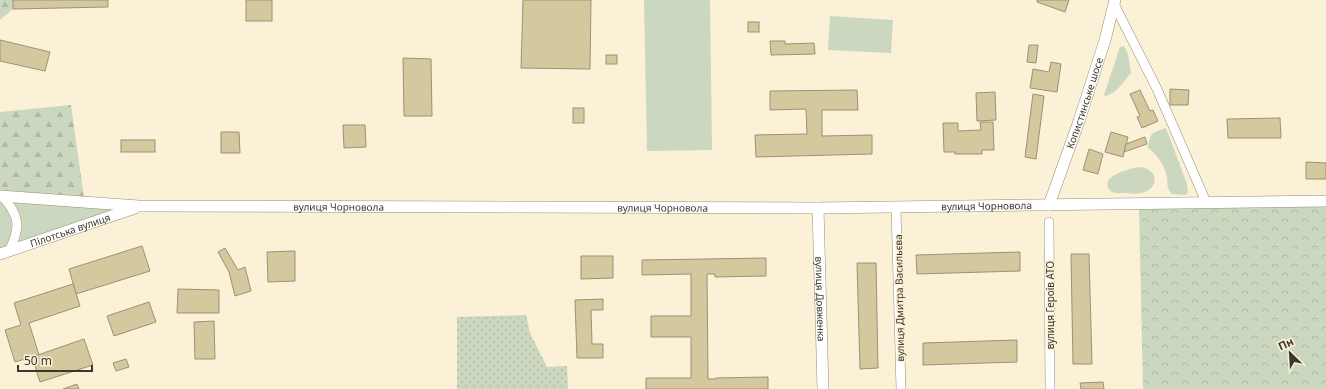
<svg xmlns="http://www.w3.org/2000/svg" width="1326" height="389" viewBox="0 0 1326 389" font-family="'Noto Sans',sans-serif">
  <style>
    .grass { fill: #cbd7be }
    .forest { fill: url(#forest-firs) }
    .park { fill: url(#park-crowns) }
    .garden { fill: url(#garden-dots) }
    .building { fill: #d4c89f; stroke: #9a9279 }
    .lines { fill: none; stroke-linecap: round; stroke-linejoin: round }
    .minor-casing { stroke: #978f76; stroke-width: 10 }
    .tertiary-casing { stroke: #978f76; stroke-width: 12 }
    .minor { stroke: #fff; stroke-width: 9 }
    .tertiary { stroke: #fff; stroke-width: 11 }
    .labels { text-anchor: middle; stroke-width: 3; stroke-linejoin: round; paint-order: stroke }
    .street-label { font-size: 10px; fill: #3a372c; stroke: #faf1d6 }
  </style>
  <defs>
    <pattern id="forest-firs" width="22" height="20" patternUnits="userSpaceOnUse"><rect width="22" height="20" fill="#cbd7be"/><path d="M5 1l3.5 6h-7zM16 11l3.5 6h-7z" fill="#afb9a3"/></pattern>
    <pattern id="park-crowns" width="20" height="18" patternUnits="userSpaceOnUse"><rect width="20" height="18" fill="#cbd7be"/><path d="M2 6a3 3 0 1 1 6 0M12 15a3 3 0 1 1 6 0" fill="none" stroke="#afb9a3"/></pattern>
    <pattern id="garden-dots" width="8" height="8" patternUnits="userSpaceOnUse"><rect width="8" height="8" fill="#cbd7be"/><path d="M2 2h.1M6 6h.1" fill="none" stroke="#afb9a3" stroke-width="1.8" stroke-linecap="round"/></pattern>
  </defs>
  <rect width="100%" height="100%" fill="#faf1d6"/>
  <g class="grass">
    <polygon points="644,0 710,0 712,150 647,151"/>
    <polygon points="830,16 893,20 891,53 828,50"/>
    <path d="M1124 46 1128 54 1131 73C1124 81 1116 94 1105 96L1104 95 1120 47Z"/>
    <path d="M1166 128 1187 184 1188 192 1186 195 1172 194C1166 188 1168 184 1167 177 1165 166 1157 154 1148 148 1150 132 1152 133 1166 128Z"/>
    <path d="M1138 167C1155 167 1162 184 1145 192 1139 194 1133 194 1127 193 1119 193 1111 195 1108 187 1103 175 1130 169 1138 167Z"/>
    <path d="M0 201C14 217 15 228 6 247L0 249Z"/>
    <path d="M13 202 117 209 18 243C24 231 22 212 13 202Z"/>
  </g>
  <g class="forest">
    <polygon points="0,0 13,0 13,9 0,20"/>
    <polygon points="71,105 84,198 0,192 0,112"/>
  </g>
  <polygon class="park" points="1326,205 1326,389 1143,389 1139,208"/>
  <polygon class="garden" points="526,315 530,333 547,367 567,366 568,389 457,389 457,317"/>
  <g class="building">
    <polygon points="13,0 108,0 108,7 13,9"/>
    <rect x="246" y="0" width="26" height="21"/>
    <polygon points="523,0 591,0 590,69 521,68"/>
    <polygon points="1037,0 1069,0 1065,12 1037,2"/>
    <rect x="748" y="22" width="11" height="10"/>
    <polygon points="0,40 50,52 45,71 0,61"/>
    <polygon points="770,41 785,41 785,44 814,43 815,54 771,55"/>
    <polygon points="1029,45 1038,45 1036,63 1027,62"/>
    <rect x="606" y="55" width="11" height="9"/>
    <polygon points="403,58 431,59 432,116 404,116"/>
    <polygon points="1051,62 1061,64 1057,92 1030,88 1033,69 1049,72"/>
    <polygon points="1170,89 1189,90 1188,105 1170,105"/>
    <polygon points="857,90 858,110 822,110 822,136 872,135 872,154 756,157 755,135 807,134 806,109 770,110 770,91"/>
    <polygon points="1140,90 1150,111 1153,110 1158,121 1142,128 1137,117 1140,116 1130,94"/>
    <polygon points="995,92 996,120 977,121 976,93"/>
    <polygon points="1033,94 1044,96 1036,159 1025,157"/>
    <rect x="573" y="108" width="11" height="15"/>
    <polygon points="1280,118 1281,138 1228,138 1227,119"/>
    <polygon points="980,122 993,122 994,150 982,150 982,154 955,154 955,152 944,152 943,123 958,123 958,131 981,130"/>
    <polygon points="343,125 365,125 366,147 344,148"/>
    <polygon points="221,132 239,132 240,153 221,153"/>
    <polygon points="1111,132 1128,137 1123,157 1105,152"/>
    <polygon points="1145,137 1147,144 1124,152 1126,144"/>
    <rect x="121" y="140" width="34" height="12"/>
    <polygon points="1089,149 1103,154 1098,174 1083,170"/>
    <polygon points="1306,162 1326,163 1326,179 1306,179"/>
    <polygon points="142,246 150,271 76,294 69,269"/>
    <polygon points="225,248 238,270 245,267 251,291 235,296 229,272 218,252"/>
    <polygon points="295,251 295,281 268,282 267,252"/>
    <polygon points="1020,252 1020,271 917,274 916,255"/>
    <polygon points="1071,254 1089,254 1092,364 1073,364"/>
    <polygon points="581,256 613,256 613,278 581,279"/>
    <polygon points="766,258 766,276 715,277 715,274 707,274 708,379 716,379 716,378 768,377 768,389 646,389 646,378 691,378 691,337 651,337 651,316 691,316 691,274 642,275 642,260"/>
    <polygon points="857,263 876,263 878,368 860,369"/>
    <polygon points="73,284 80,306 29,323 39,355 15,362 5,330 21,325 14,303"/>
    <polygon points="178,289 219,290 219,313 177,313"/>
    <polygon points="603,299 603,310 591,310 592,344 603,344 603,358 577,358 575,300"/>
    <polygon points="149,302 156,322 114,336 107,316"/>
    <polygon points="214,321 215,359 195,359 194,322"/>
    <polygon points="84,339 93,365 40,382 32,357"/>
    <polygon points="1017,340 1017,362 923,365 923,343"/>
    <polygon points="126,359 129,367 116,371 113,363"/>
    <polygon points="1103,382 1104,389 1081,389 1080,383"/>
    <polygon points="77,384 79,389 63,389"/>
  </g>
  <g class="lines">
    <defs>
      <g id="minor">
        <polyline points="1114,4 1157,89 1206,202"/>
        <path d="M2 196C20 216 21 227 9 251"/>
        <polyline points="896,207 901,389"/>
        <polyline points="1049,222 1050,389"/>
      </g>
      <g id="tertiary">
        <path id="s1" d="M0 196 139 206 818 208 1326 201"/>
        <path id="s2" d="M1049 205 1079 121 1105 40 1115 0"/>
        <path id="s3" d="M818 208 823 389"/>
        <path id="s4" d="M0 254 135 208"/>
      </g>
    </defs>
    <use href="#minor" class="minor-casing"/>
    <use href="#tertiary" class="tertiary-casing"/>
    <use href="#minor" class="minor"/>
    <use href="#tertiary" class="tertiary"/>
  </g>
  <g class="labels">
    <g class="street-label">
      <text dy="4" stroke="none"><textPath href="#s2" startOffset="108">Копистинське шосе</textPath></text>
      <text dy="4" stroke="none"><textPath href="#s1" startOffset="987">вулиця Чорновола</textPath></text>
      <text dy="4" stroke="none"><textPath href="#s1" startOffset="339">вулиця Чорновола</textPath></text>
      <text dy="4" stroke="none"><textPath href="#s1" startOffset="663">вулиця Чорновола</textPath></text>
      <text dy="4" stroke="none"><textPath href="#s4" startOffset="74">Пілотська вулиця</textPath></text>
      <text transform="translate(899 298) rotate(-91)" y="4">вулиця Дмитра Васильєва</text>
      <text dy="4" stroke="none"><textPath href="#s3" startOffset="91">вулиця Довженка</textPath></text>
      <text transform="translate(1050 305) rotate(-90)" y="4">вулиця Героїв АТО</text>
    </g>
  </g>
  <g transform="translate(1290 353) rotate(335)" stroke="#faf1d6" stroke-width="3" paint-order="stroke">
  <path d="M0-3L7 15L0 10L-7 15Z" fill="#3a372c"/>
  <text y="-6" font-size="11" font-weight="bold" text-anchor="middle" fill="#3a372c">Пн</text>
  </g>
  <path d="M18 365v6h74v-6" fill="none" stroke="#3a372c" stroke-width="2"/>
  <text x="24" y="365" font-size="12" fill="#3a372c" stroke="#faf1d6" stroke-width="3" paint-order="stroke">50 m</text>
</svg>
